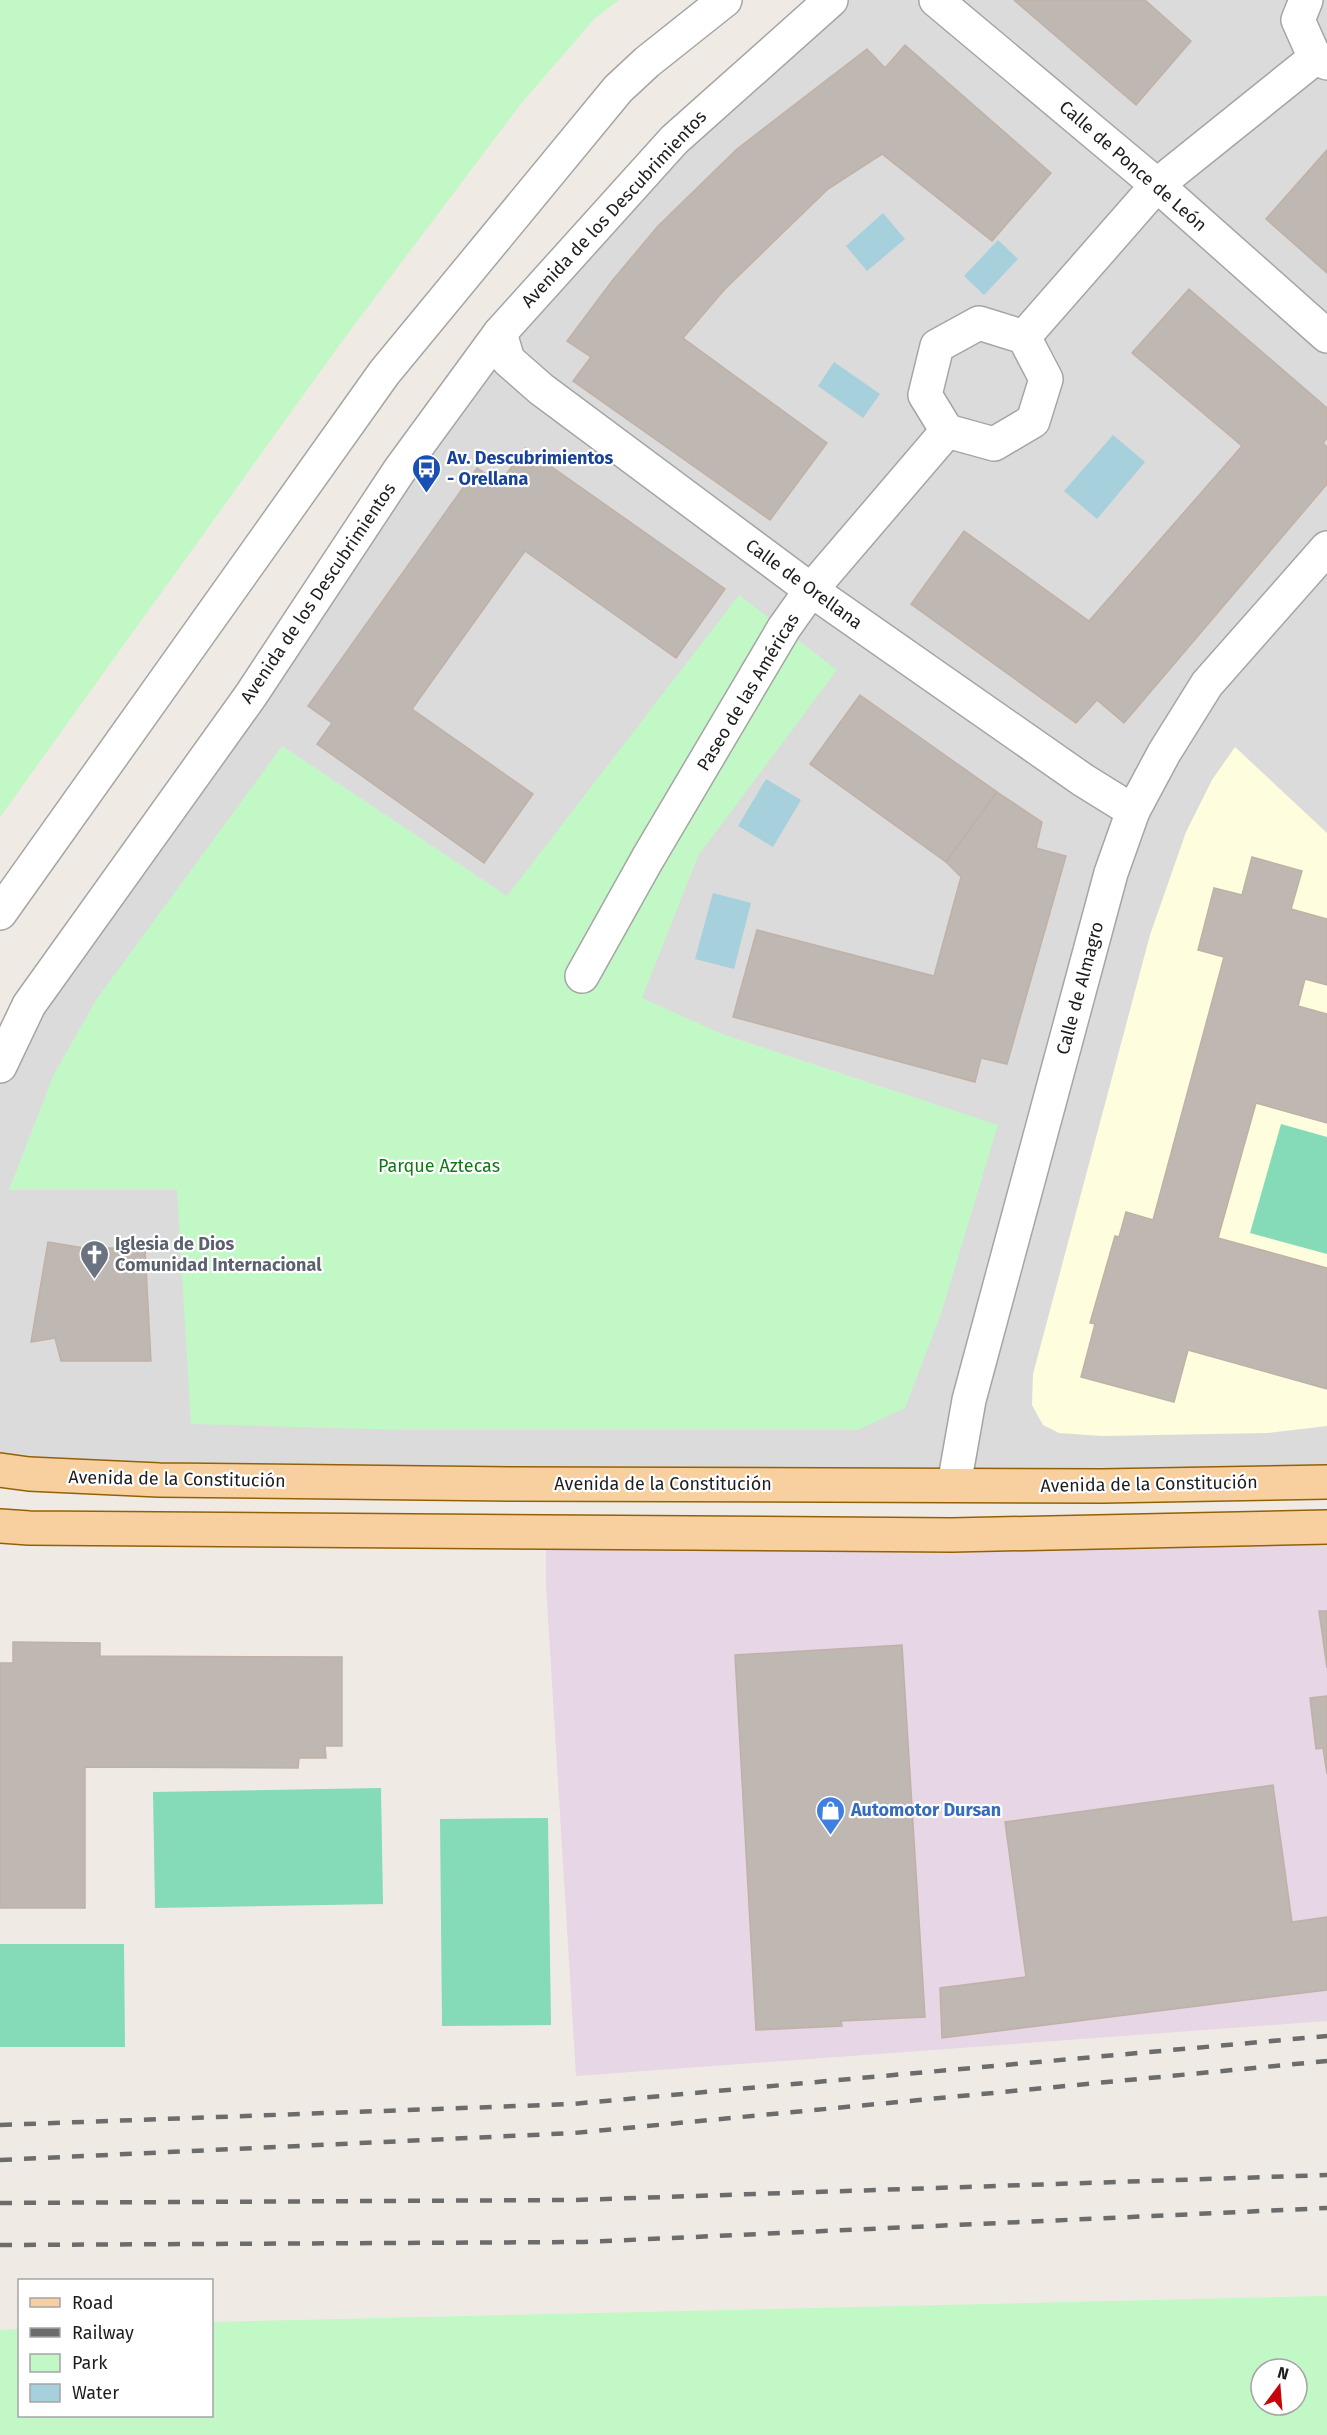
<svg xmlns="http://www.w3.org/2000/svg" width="1327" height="2435" viewBox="0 0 1327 2435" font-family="'Fira Sans',sans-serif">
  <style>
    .residential { fill: #dcdbdb }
    .industrial { fill: #e7d6e5 }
    .education { fill: #fefdde }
    .park { fill: #c2f7c6; fill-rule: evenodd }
    .pitch { fill: #85dbb8 }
    .water { fill: #a6d0db }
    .building { fill: #bfb7b1; stroke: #c0b1a7; stroke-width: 1.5 }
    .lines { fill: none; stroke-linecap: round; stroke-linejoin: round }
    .minor-casing { stroke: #a5a5a5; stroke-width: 36 }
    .major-casing { stroke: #936105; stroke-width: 36 }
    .minor { stroke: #fff; stroke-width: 33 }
    .major { stroke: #f8d09f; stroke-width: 33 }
    .rail { stroke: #6c6c6c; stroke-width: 4.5; stroke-dasharray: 12 12; stroke-linecap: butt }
    .labels { text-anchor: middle; stroke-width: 4.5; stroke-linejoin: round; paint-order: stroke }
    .street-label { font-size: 18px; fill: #1e1e1e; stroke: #fff }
    .transit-label { font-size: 18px; font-weight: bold; fill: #164399; stroke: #fff; text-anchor: start }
    .park-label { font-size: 18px; fill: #0f7916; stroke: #fff }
    .worship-label { font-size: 18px; font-weight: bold; fill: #5b616d; stroke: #fff; text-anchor: start }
    .shop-label { font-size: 18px; font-weight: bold; fill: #366cbe; stroke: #fff; text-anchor: start }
  </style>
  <rect width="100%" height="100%" fill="#efebe4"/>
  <polygon class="residential" points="831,0 1327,0 1327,1482 0,1470 0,1066 500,333"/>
  <polygon class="industrial" points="1327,1527 1327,2021 576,2076 546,1585 546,1533"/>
  <polygon class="education" points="1235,747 1327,833 1327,1426 1267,1433 1102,1436 1059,1433 1043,1425 1032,1405 1033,1374 1150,935 1186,832 1212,780"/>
  <g class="park">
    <polygon points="0,0 619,0 595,18 520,105 343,340 0,817"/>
    <polygon points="739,595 837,670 698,856 642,998 722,1034 998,1125 941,1314 905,1408 858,1430 403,1430 191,1424 177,1190 9,1190 53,1076 96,1000 282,746 507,896"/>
    <path d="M1327 2296V2435H0V2330L19 2329 20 2416H212V2322ZM1261 2369H1297V2405H1261Z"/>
  </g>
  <g class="pitch">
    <polygon points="1281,1124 1327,1137 1327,1254 1250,1233"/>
    <polygon points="381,1788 383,1904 155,1908 153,1792"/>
    <polygon points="548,1818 551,2025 442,2026 440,1819"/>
    <polygon points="0,1944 124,1944 125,2047 0,2047"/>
  </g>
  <g class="water">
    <polygon points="883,213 905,239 867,271 846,246"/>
    <polygon points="998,240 1018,259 984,295 964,276"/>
    <polygon points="834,362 880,394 863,418 818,386"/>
    <polygon points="1113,435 1145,462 1097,519 1064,491"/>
    <polygon points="766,779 801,800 773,847 738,826"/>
    <polygon points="713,893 751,903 734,969 695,959"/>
  </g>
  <g class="building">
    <polygon points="1014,0 1145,0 1191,41 1136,105"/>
    <polygon points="905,45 1051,173 992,241 882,154 828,189 725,289 683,338 827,443 770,520 573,381 591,357 567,341 612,281 658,226 737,149 867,49 885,68"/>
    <polygon points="1327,150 1327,273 1266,219"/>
    <polygon points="1189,289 1327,408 1327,438 1323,443 1327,447 1327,484 1124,723 1097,700 1076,723 911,604 964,531 1089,621 1242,446 1132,353"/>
    <polygon points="525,448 725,589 676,658 525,551 412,709 533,794 484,863 317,744 332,723 308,706 477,468 500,483"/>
    <polygon points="860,695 997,792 946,862 810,764"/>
    <polygon points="997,792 1042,822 1036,848 1066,856 1007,1064 981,1058 975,1082 733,1017 757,930 934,976 961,877 946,862"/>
    <polygon points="1252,857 1302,871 1291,909 1327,919 1327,985 1305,979 1298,1006 1327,1014 1327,1123 1256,1103 1218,1238 1327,1268 1327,1389 1188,1350 1174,1402 1081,1377 1095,1324 1090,1323 1115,1236 1119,1237 1126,1212 1153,1220 1224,957 1198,950 1214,888 1242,895"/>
    <polygon points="48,1242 84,1248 145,1248 151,1361 61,1361 55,1338 31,1342"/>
    <polygon points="1319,1611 1327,1611 1327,1668"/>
    <polygon points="13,1642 100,1643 100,1656 342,1657 342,1746 325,1746 326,1758 299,1758 298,1768 85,1767 85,1908 0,1908 0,1663 13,1663"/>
    <polygon points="902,1645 925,2017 841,2021 842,2026 756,2030 735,1655"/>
    <polygon points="1327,1696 1327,1774 1323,1748 1316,1749 1310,1698"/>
    <polygon points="1273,1785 1292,1922 1327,1917 1327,1990 942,2038 940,1988 1026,1977 1005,1822"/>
  </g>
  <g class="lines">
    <defs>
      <g id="minor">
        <polyline points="936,0 1157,185 1327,336"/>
        <polyline points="1306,0 1298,20 1315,58 1327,63"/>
        <polygon points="979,323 1024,337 1046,379 1033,421 994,444 947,431 925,395 937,346"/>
        <polyline points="500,333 508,360 541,389 811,590 1083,780 1133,811"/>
        <polyline points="1024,337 1157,185 1315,58"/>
        <polyline points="0,913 384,373 618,89 647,62 725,0"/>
        <polyline points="582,976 648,858 784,628 811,590 947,431"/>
        <polyline points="0,1066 29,1005 251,695 399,471 500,333 674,140 831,0"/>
        <polyline points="954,1485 969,1400 1111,873 1133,811 1164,753 1207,684 1327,548"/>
      </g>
      <g id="major">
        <polyline points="0,1470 29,1474 159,1480 511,1484 1103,1486 1327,1482"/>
        <polyline points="0,1526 29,1528 952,1535 1327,1527"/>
      </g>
    </defs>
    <use href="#minor" class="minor-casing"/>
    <use href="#major" class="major-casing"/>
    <use href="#minor" class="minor"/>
    <use href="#major" class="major"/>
    <g class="rail">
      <polyline points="0,2125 572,2104 1327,2036"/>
      <polyline points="0,2160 574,2133 1327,2061"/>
      <polyline points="0,2203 574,2200 1327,2175"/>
      <polyline points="0,2245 584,2242 1327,2208"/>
    </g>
  </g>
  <defs>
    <symbol id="bus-pin" viewBox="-11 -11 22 30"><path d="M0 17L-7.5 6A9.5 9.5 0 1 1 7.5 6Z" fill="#1a4fb4" stroke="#fff"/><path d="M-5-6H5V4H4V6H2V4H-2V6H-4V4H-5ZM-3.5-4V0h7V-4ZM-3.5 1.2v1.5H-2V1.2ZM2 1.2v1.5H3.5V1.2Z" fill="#fff"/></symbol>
    <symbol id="church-pin" viewBox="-11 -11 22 30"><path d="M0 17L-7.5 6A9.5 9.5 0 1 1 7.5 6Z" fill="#6b7280" stroke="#fff"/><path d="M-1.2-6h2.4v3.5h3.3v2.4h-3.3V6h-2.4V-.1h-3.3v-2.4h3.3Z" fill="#fff"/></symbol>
    <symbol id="shop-pin" viewBox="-11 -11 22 30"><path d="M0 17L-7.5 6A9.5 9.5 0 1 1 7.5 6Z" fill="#3f7fe0" stroke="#fff"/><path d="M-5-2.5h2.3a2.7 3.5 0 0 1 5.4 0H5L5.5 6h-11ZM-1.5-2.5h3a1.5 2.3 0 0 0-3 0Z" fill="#fff"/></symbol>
  </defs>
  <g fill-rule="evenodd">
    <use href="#bus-pin" x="410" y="452" width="33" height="45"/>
    <use href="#church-pin" x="78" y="1238" width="33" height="45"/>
    <use href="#shop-pin" x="814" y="1794" width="33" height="45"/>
  </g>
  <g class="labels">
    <g class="street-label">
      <text transform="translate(1133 166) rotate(41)" y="6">Calle de Ponce de León</text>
      <text transform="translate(614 209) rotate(-47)" y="6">Avenida de los Descubrimientos</text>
      <text transform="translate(804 584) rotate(36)" y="6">Calle de Orellana</text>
      <text transform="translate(318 593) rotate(-56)" y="6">Avenida de los Descubrimientos</text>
      <text transform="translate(748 692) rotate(-59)" y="6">Paseo de las Américas</text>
      <text transform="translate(1080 988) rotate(-75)" y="6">Calle de Almagro</text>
      <text transform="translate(177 1479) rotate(1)" y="6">Avenida de la Constitución</text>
      <text x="663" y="1490">Avenida de la Constitución</text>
      <text transform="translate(1149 1484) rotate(-1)" y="6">Avenida de la Constitución</text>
    </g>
    <g class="transit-label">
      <text x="447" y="464">Av. Descubrimientos<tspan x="447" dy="21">- Orellana</tspan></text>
    </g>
    <g class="park-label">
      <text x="439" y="1172">Parque Aztecas</text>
    </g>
    <g class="worship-label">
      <text x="115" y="1250">Iglesia de Dios<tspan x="115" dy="21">Comunidad Internacional</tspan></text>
    </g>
    <g class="shop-label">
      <text x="851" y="1816">Automotor Dursan</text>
    </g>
  </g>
  <rect x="18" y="2279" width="195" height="138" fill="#ffffff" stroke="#a5a5a5" stroke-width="1.5"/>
  <rect x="30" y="2298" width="30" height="9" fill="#f8d09f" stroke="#a5a5a5" stroke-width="1.5"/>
  <text x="72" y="2309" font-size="18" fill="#1e1e1e">Road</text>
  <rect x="30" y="2328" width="30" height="9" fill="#6c6c6c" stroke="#a5a5a5" stroke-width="1.5"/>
  <text x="72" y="2339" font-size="18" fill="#1e1e1e">Railway</text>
  <rect x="30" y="2354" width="30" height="18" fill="#c2f7c6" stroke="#a5a5a5" stroke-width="1.5"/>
  <text x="72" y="2369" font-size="18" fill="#1e1e1e">Park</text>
  <rect x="30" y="2384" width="30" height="18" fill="#a6d0db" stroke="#a5a5a5" stroke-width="1.5"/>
  <text x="72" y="2399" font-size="18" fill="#1e1e1e">Water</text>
  <g transform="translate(1279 2387) rotate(16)"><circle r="28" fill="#ffffff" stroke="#a5a5a5" stroke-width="1.5"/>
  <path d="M0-4.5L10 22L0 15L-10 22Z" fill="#c5070b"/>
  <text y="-9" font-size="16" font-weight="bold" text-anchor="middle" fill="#1e1e1e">N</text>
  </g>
</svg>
